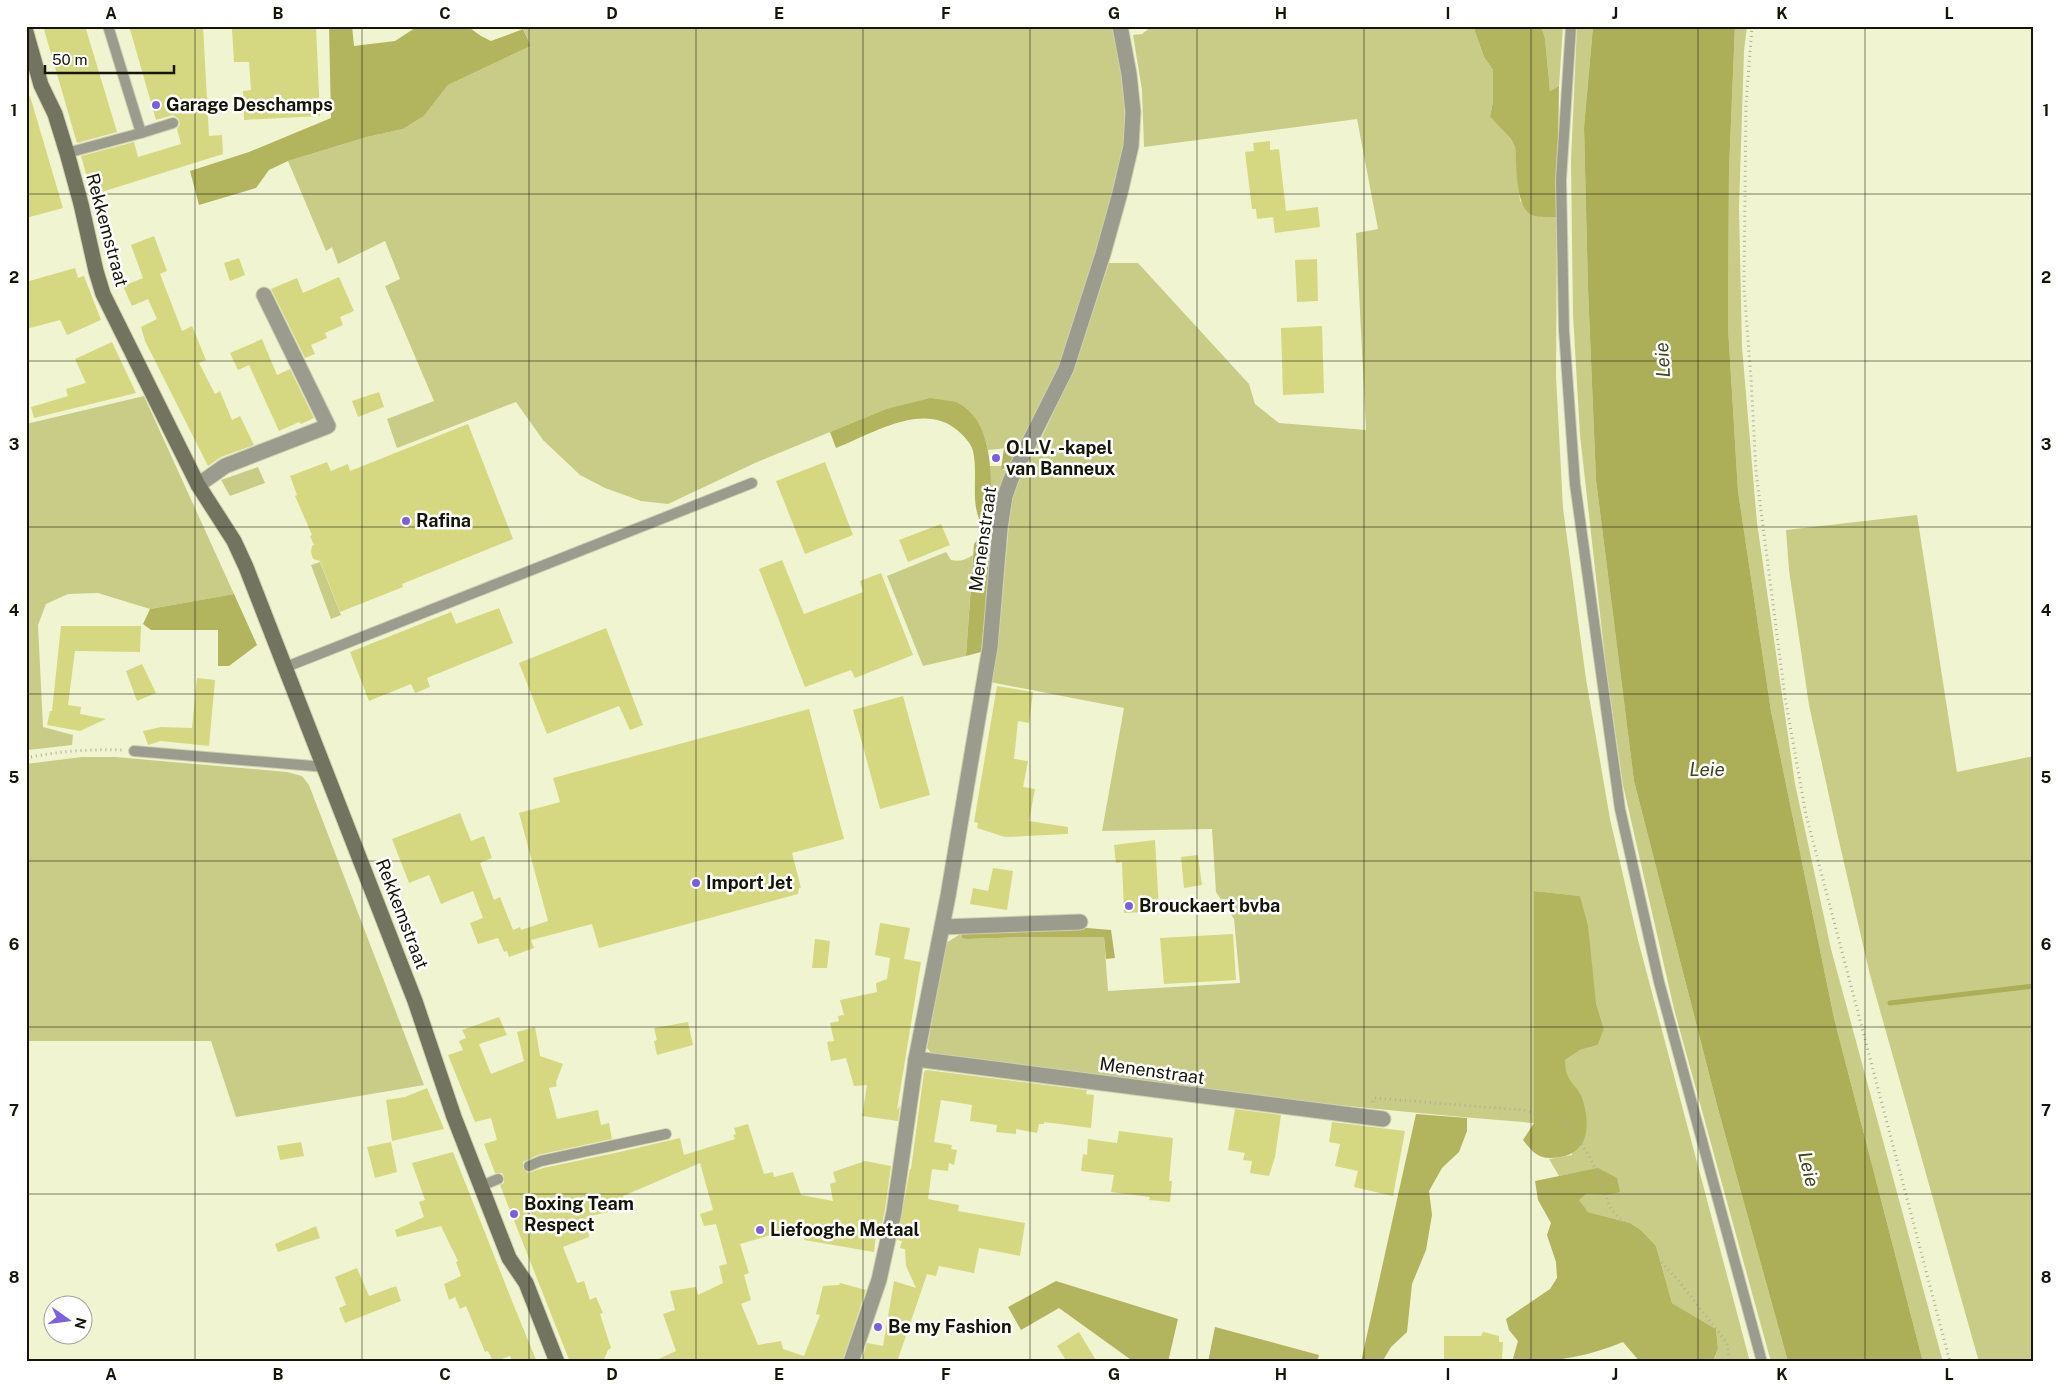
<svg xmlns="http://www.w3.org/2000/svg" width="2060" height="1388" viewBox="0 0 2060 1388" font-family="'Public Sans',sans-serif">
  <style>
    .green { fill: #c9cc87 }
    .forest { fill: #b2b45e }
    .water { fill: #adaf58 }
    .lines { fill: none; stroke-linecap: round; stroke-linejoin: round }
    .stream { stroke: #adaf58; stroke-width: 5 }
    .building { fill: #d5d881 }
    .lane-casing { stroke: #ced0b0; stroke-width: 12 }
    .street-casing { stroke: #ced0b0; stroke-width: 17 }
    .secondary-casing { stroke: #ced0b0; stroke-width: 17 }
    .path { stroke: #aeb093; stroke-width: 3; stroke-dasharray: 1 4; stroke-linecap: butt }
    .lane { stroke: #9b9c8e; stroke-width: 10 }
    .street { stroke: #9b9c8e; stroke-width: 15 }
    .secondary { stroke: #73745f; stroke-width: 15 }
    .grid { fill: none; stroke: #151508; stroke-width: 1; stroke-opacity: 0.55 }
    .poi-dot { fill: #7c60db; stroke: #fff; stroke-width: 2 }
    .labels { text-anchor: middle; stroke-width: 5; stroke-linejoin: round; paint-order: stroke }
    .poi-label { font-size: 18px; font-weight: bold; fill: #151508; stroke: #fff; text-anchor: start }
    .street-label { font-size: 18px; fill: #151508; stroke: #fff }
    .water-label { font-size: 19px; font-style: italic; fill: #41431d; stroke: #fff }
    .neatline { fill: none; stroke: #151508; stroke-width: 2 }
    .grid-label { font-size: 16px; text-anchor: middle; font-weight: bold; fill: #151508 }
  </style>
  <rect width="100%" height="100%" fill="#f1f4d0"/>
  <g class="green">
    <path d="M522 26H1113L1124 72 1125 130 1120 167 1110 211 1062 361 1031 424 1017 447 988 450C983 426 975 419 958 403L886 409 755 463 668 504 641 501 605 488 580 475 543 440 516 402 397 448 387 419 434 401 385 286 400 279 385 241 338 264 332 247 326 251 288 161 367 137 403 129 424 116 448 85 531 46Z"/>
    <path d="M1152 26H1473L1484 57 1493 70V101L1490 117 1511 139 1515 147 1520 201 1541 217H1557L1556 376 1563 508 1586 679 1610 819 1638 940 1750 1362H1713L1718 1349 1716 1329 1672 1303 1656 1246 1641 1230 1630 1223 1588 1212 1578 1200 1586 1194 1606 1195 1571 1174 1559 1176 1549 1159 1572 1155 1569 1081 1565 1073V1060L1580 1050 1598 1045 1604 1029 1596 1003 1579 896 1534 891V1123C1335 1107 1138 1083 940 1056L931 1053 927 1048 946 943 962 933 968 939 1028 937H1104L1108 991 1240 983 1234 919 1216 892 1212 829 1102 831 1124 708 990 682 999 635 1011 501 1024 469 1041 439 1073 371 1109 263H1138L1249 384 1255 404 1279 423 1366 430 1356 233 1378 229 1357 119 1144 147 1142 90 1133 35 1142 34Z"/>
    <polygon points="1541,26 1563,26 1559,86 1550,91 1545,38"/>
    <polygon points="1577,26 1593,26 1584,127 1588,289 1596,480 1634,781 1718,1109 1788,1362 1771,1362 1674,1009 1623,785 1606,667 1580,435 1573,315 1571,161"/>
    <polygon points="1735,26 1747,26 1744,51 1739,208 1742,347 1757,523 1795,784 1831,949 1943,1362 1923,1362 1834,1018 1771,711 1738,491 1728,327 1729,170"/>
    <polygon points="144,396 234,594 150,609 98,593 68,594 46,604 38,625 43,727 73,735 72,745 28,750 26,738 26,424"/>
    <path d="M989 466H1002V470L1008 469C1000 483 996 496 995 513L992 515Z"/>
    <polygon points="258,467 265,483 230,496 221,480"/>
    <polygon points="1917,515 1957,772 2034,756 2034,1362 1979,1362 1870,975 1838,837 1809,705 1789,570 1786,530"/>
    <path d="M946 552 951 560C960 562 965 560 973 555L966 656 923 666 887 576Z"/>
    <polygon points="320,562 341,615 331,619 311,565"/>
    <polygon points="82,757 115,757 287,772 302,776 309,785 424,1085 236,1117 211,1041 26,1041 26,764"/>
  </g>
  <g class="forest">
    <polygon points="329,26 352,26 354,46 395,41 418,26 467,26 481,36 491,41 523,29 531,46 448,85 424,116 403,129 367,137 288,161 269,170 256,188 199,205 190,171 249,152 331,118"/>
    <path d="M1473 26H1541L1545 38 1550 91 1559 86 1557 217C1549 217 1537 218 1530 214 1515 204 1517 164 1515 147L1511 139 1490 117 1493 101V70L1484 57Z"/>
    <path d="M931 398C939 400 951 400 958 403 996 424 990 479 992 515L979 519C971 499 978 473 973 451 971 443 963 435 957 430 924 401 871 434 836 448L830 432 886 409Z"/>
    <polygon points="1017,447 1011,466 1001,470 1004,448"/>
    <polygon points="987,537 993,538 981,652 966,656 974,544 979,538"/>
    <polygon points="234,594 257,645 229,666 218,666 218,630 151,630 143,624 150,609"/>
    <path d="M1534 891 1580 896 1588 926 1596 1003 1604 1029 1598 1045 1580 1050 1565 1060C1565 1085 1578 1083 1583 1101 1592 1131 1586 1158 1550 1158 1537 1158 1531 1150 1523 1140L1534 1123Z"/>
    <polygon points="1087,928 1111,930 1115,958 1106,959 1104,937 1028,937 968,939 962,938 962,933"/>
    <polygon points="1416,1114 1467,1118 1467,1131 1459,1152 1442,1168 1429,1191 1432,1215 1426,1250 1412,1284 1407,1332 1391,1347 1382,1362 1361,1362"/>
    <path d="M1598 1168 1617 1178 1620 1192 1606 1195 1586 1194 1579 1200 1588 1212 1630 1223 1641 1230 1656 1246 1672 1303 1716 1329 1718 1349 1713 1361 1640 1362 1623 1342C1584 1358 1553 1362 1512 1362L1518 1341 1509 1330 1506 1319 1550 1289 1557 1278 1556 1262 1547 1235 1551 1223 1538 1200 1535 1181Z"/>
    <polygon points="1056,1281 1178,1319 1168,1362 1134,1362 1059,1308 1021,1330 1008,1307"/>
    <polygon points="1215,1327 1319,1355 1317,1362 1208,1362"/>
  </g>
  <polygon class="water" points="1593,26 1735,26 1729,170 1728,327 1738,491 1771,711 1834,1018 1923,1362 1788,1362 1718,1109 1634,781 1596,480 1588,289 1584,127"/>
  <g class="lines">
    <polyline class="stream" points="1890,1003 2034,986"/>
  </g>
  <g class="building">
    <polygon points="43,26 85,26 117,132 77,143"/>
    <polygon points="129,26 203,26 209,136 222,135 223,154 92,195 81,156 134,142 138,157 181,144 177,129 180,124 178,118 173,115 156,120"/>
    <polygon points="316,26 320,116 244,120 243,91 251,90 249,62 234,62 232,29"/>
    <polygon points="30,96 63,208 26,218 26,97"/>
    <polygon points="1270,141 1270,150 1279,149 1286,211 1318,207 1320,227 1275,233 1273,217 1257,219 1256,209 1252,209 1245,152 1254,151 1253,143"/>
    <polygon points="154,236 167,271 160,274 182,331 192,326 206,360 199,363 215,394 220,391 232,420 240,416 254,445 221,457 208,466 145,341 141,327 157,319 148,299 132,306 123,286 143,278 131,245"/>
    <polygon points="239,258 245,275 230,281 224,263"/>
    <polygon points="1317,259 1318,301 1297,302 1295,260"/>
    <polygon points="75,268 78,278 84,276 101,320 67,335 60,320 26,329 26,282"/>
    <polygon points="339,277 354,311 340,317 343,325 325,333 327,338 311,345 315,354 305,358 271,289 297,278 303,293"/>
    <polygon points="1322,326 1324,393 1283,395 1281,328"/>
    <polygon points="262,339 277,375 290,369 314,418 301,424 299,422 279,431 249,365 238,370 230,353"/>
    <polygon points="112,342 136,393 34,418 31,407 68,396 66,389 86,383 75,359"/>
    <polygon points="379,392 384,407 358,417 352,401"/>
    <polygon points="468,424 513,539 402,584 403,587 340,612 320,561 313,559 311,552 312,546 314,545 310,536 312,535 295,496 297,495 290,476 327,462 331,471 348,464 350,471"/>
    <polygon points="825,462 853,535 805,554 776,481"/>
    <polygon points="941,524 950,545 908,562 899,540"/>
    <polygon points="782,560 804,614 863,592 860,581 881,573 913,655 855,678 851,670 805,687 759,569"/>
    <polygon points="499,608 513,643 427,678 430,687 415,693 411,684 369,701 350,652 451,612 456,624"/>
    <polygon points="61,626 141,626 140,652 75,651 68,705 81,707 80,714 106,719 80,731 47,725 50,711 52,711"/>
    <polygon points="606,628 643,725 630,730 619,706 547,734 519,663"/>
    <polygon points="142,664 156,693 137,701 126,671"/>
    <polygon points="197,678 215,680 209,746 161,741 148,745 143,731 161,727 192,728"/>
    <polygon points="997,686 1033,692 1029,723 1018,721 1014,759 1028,761 1023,787 1035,789 1029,821 1068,827 1068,834 1005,837 977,828 978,823 974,822"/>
    <polygon points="903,696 930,795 880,809 853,710"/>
    <polygon points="809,709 844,839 792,853 801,888 799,888 798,894 599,948 592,924 531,940 534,948 509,957 507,951 504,952 498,938 478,944 470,923 483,918 473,891 441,904 429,875 409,883 392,839 460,813 471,841 484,836 492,858 480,863 494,900 500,897 513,930 520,927 521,930 548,921 519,813 560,802 553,778"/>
    <polygon points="1155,840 1159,909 1148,909 1148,912 1124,913 1122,862 1116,863 1114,845"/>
    <polygon points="1198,855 1202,885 1184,888 1181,857"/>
    <polygon points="993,868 1013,871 1007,910 970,904 973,888 988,891"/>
    <polygon points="880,923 910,928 904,959 921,962 897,1110 900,1106 898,1121 862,1116 867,1085 854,1086 846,1058 831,1061 827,1042 834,1041 830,1023 839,1021 838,1016 844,1015 840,1000 877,992 876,983 887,979 890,958 875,955"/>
    <polygon points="1233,934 1236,980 1164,984 1160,938"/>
    <polygon points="815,939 830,941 827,968 812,968"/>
    <polygon points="499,1017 507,1035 479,1044 491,1074 524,1061 517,1032 535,1027 540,1056 563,1064 556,1082 557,1086 549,1088 557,1119 598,1110 601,1125 609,1123 612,1139 538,1155 523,1162 523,1168 528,1173 543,1168 615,1153 680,1138 684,1155 735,1139 733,1135 736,1134 734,1128 748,1124 764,1174 773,1172 774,1177 793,1172 801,1195 833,1201 830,1184 836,1182 833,1172 865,1161 891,1166 885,1210 879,1236 876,1235 874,1252 804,1240 805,1225 740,1244 749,1273 744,1275 751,1300 741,1304 758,1345 781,1341 783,1349 804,1356 820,1315 816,1314 823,1286 839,1285 840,1283 866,1290 842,1362 652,1362 676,1351 663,1314 675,1310 670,1291 696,1287 698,1295 723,1283 719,1266 727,1264 716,1224 704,1226 700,1214 713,1210 700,1163 623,1196 626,1208 586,1217 589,1237 563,1247 577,1283 584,1281 590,1300 596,1297 603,1313 600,1314 611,1348 608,1350 603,1362 570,1362 500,1185 504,1183 504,1177 502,1173 495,1173 484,1144 497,1140 491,1118 475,1122 448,1055 463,1050 459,1041 466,1038 462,1030"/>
    <polygon points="688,1022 693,1045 657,1055 654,1041 657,1040 654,1028"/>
    <polygon points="926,1070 1087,1090 1086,1094 1094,1095 1091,1128 1044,1122 1044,1124 1039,1124 1037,1133 1016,1129 1016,1134 996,1132 997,1125 970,1121 972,1105 941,1100 934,1142 952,1145 951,1149 957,1150 954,1165 949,1163 948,1171 932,1169 928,1199 959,1205 958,1211 1025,1223 1020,1256 979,1248 974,1273 939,1266 936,1276 927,1274 897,1362 861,1362 867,1343 883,1346 894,1281 916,1288 906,1266 905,1249 900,1248 902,1241 897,1240 910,1169 911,1169 924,1072"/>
    <polygon points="427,1088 444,1129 392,1141 386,1100 405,1097"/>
    <polygon points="1235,1109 1281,1115 1275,1157 1269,1176 1250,1173 1252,1161 1243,1160 1245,1153 1228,1150"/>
    <polygon points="1332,1122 1405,1131 1393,1196 1354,1187 1358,1171 1335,1166 1340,1144 1329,1142"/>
    <polygon points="1119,1131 1173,1138 1169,1181 1172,1181 1170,1202 1149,1200 1150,1197 1111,1192 1114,1175 1081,1171 1083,1154 1087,1155 1088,1139 1117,1143"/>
    <polygon points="301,1142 304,1156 280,1160 277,1146"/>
    <polygon points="391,1142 397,1172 375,1178 367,1147"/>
    <polygon points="453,1152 514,1306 537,1362 513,1362 510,1356 493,1362 488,1351 485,1352 466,1306 460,1309 455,1297 449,1300 444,1284 461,1276 456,1262 458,1261 441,1226 397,1237 395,1230 424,1217 419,1202 425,1200 412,1163"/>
    <polygon points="316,1226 320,1238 278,1252 275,1244"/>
    <polygon points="357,1268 369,1296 396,1286 401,1301 345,1323 339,1308 346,1305 335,1277"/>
    <polygon points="1079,1332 1097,1362 1067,1362 1057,1346"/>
    <polygon points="1483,1332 1499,1336 1499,1342 1503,1342 1502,1360 1497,1359 1497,1362 1444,1362 1444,1336 1481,1336"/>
  </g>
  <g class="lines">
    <defs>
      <g id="lane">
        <polyline points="1571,26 1561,180 1564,331 1575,484 1620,809 1659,982 1762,1362"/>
        <polyline points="141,133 173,123"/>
        <polyline points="67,153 141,133 108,26"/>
        <polyline points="286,667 752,483"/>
        <polyline points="134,751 325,767"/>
        <polyline points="529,1166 541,1161 666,1134"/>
        <polyline points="481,1186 498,1179"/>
      </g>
      <g id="street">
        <polyline points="198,485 225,466 328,426 264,295"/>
        <polyline points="942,927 1080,922"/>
        <polyline points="916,1059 1383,1119"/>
        <polyline points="851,1362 879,1280 894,1212 916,1059 948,896 990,647 1000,528 1005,496 1011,479 1066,369 1103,254 1120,193 1131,146 1133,112 1129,74 1120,26"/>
      </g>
      <polyline id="secondary" points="26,32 41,85 55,114 67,153 81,204 96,271 103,294 198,485 234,541 246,567 415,1001 454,1117 509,1258 526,1283 557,1362"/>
    </defs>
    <use href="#lane" class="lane-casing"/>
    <use href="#street" class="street-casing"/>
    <use href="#secondary" class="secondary-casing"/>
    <g class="path">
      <polyline points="1752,26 1746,105 1744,288 1751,378 1756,472 1785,697 1806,815 1950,1362"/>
      <path d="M26 758C59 751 90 749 123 750"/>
      <polyline points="1373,1102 1374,1098 1523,1110 1566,1122 1591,1159 1611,1209 1678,1280 1727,1343 1730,1362"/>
    </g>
    <use href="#lane" class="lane"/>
    <use href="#street" class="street"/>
    <use href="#secondary" class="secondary"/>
  </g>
  <path class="grid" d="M195 26V1362M362 26V1362M529 26V1362M696 26V1362M863 26V1362M1030 26V1362M1197 26V1362M1364 26V1362M1531 26V1362M1698 26V1362M1865 26V1362M26 194H2034M26 361H2034M26 527H2034M26 694H2034M26 861H2034M26 1027H2034M26 1194H2034"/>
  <g class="poi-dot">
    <circle cx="156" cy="105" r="5"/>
    <circle cx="996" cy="458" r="5"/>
    <circle cx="406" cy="521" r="5"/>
    <circle cx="696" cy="883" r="5"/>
    <circle cx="1129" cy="906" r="5"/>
    <circle cx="514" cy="1214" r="5"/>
    <circle cx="760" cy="1230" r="5"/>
    <circle cx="878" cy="1327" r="5"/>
  </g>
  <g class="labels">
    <g class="poi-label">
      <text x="166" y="111">Garage Deschamps</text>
      <text x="1006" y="454">O.L.V. -kapel<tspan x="1006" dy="21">van Banneux</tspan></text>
      <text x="416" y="527">Rafina</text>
      <text x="706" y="889">Import Jet</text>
      <text x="1139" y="912">Brouckaert bvba</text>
      <text x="524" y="1210">Boxing Team<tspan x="524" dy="21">Respect</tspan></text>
      <text x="770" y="1236">Liefooghe Metaal</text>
      <text x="888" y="1333">Be my Fashion</text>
    </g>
    <g class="street-label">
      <text transform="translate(107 230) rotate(75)" y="6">Rekkemstraat</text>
      <text transform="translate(983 539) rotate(-82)" y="6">Menenstraat</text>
      <text transform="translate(402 914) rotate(69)" y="6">Rekkemstraat</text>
      <text transform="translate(1152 1071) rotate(8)" y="6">Menenstraat</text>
    </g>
    <g class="water-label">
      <text transform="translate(1662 360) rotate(-93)" y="7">Leie</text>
      <text x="1707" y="776">Leie</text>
      <text transform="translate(1809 1169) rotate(76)" y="7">Leie</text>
    </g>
  </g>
  <rect width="2060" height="1388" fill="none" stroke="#ffffff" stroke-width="55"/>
  <g transform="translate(68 1320) rotate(104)"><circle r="24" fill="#ffffff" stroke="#a1a19c"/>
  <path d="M0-4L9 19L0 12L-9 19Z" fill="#7c60db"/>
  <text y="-8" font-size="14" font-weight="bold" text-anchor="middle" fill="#151508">N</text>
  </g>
  <path d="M45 65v8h129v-8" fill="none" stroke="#151508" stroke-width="2.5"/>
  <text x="52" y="65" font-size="15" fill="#151508" stroke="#ffffff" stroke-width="4" paint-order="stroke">50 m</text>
  <rect x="28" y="28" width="2004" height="1332" class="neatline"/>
  <g class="grid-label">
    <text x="111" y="19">A</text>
    <text x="278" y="19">B</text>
    <text x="445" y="19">C</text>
    <text x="612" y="19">D</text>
    <text x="779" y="19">E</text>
    <text x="946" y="19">F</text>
    <text x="1114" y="19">G</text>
    <text x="1281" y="19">H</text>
    <text x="1448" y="19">I</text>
    <text x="1615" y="19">J</text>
    <text x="1782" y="19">K</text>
    <text x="1949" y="19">L</text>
    <text x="14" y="116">1</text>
    <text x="2046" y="116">1</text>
    <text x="14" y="283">2</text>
    <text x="2046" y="283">2</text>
    <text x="14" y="450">3</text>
    <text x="2046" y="450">3</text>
    <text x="14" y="616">4</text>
    <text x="2046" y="616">4</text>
    <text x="14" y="783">5</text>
    <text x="2046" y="783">5</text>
    <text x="14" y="950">6</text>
    <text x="2046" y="950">6</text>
    <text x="14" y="1116">7</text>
    <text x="2046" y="1116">7</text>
    <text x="14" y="1283">8</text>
    <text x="2046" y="1283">8</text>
    <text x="111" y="1380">A</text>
    <text x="278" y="1380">B</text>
    <text x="445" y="1380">C</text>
    <text x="612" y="1380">D</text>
    <text x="779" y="1380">E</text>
    <text x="946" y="1380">F</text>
    <text x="1114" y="1380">G</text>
    <text x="1281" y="1380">H</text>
    <text x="1448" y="1380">I</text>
    <text x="1615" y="1380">J</text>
    <text x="1782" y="1380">K</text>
    <text x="1949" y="1380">L</text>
  </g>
</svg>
